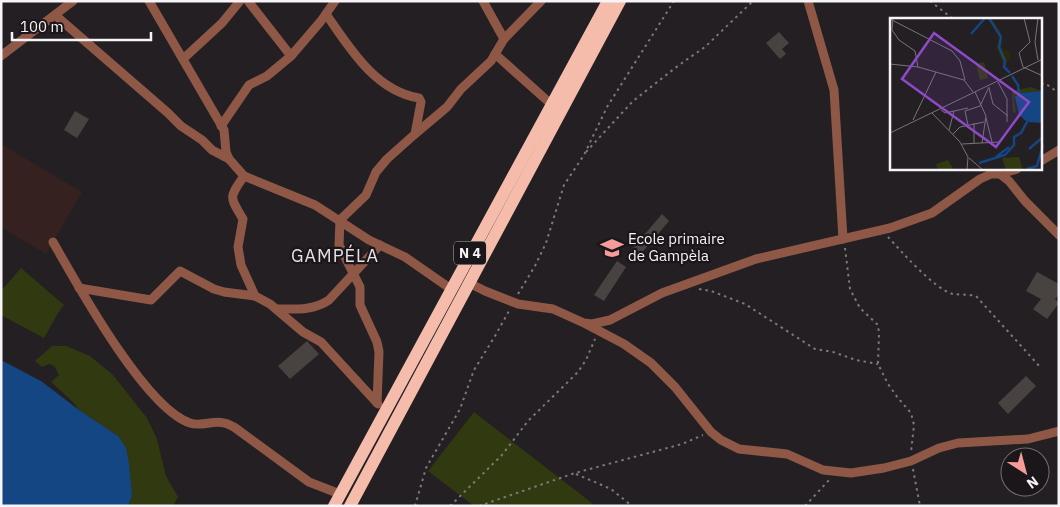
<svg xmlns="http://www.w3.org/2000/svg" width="1060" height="507" viewBox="0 0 1060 507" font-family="'IBM Plex Sans',sans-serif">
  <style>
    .industrial { fill: #352220 }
    .green { fill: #313910 }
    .water { fill: #144683 }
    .building { fill: #484240 }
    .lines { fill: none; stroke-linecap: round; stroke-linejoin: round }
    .path { stroke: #7c797c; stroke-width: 2; stroke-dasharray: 2.5 4; stroke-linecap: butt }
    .minor { stroke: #8e5746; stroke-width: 9 }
    .highway { stroke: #f5bcab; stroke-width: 12 }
    .labels { text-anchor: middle; stroke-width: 4.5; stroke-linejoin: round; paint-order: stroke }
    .shield { fill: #1a161a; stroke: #b5b1b5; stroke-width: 1 }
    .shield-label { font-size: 14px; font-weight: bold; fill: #f7f4f7 }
    .poi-label { font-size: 15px; fill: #f7f4f7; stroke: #1a161a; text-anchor: start }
    .quarter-label { font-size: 18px; letter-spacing: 1px; fill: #e8e2e8; stroke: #1a161a }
    .inset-river { fill: none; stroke: #144683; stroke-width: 2.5 }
    .inset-road { fill: none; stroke: #787478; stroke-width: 1 }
    .view { fill: #8e4ac7; fill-opacity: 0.15; stroke: #8e4ac7; stroke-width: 2.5 }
    .inset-edge { fill: none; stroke: #f7f4f7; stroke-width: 2.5 }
  </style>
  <rect width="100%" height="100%" fill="#231f23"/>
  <polygon class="industrial" points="1,144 82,192 46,254 1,227"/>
  <g class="green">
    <polygon points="21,268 64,305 58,313 44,338 1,315 1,291"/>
    <polygon points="52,346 66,346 90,356 113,375 147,418 157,439 166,476 178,497 173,506 128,506 132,496 118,436 79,410 73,402 51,382 59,375 54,366 49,364 42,367 35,361"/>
    <polygon points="474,412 592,503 590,506 474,506 428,471"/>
  </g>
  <polygon class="water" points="1,360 41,381 79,410 118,436 126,448 129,464 132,496 128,506 1,506"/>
  <g class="building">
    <polygon points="779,32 789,43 782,49 786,54 780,59 766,43"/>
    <polygon points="75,111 89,119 77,138 64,130"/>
    <polygon points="662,214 669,221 640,255 632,249"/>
    <polygon points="617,261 626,267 604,301 594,295"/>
    <polygon points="1037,272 1059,284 1059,295 1055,299 1059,303 1047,319 1033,309 1041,299 1026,291"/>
    <polygon points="307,341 319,354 290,379 278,366"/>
    <polygon points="1026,376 1036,386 1008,414 998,403"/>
  </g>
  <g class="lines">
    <g class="path">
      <polyline points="930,1 953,19"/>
      <polyline points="1041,84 1046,84 1059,93"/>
      <polyline points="586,152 633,101 679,65 705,47 753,1"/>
      <path d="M888 237C902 252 934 289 953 294 960 295 968 294 976 296L1041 368"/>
      <polyline points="845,248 850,289 860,308 878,325 879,334 878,364 888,384 898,398 911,413 914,425 911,452"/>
      <polyline points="699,289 711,291 745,304 815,349 833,352 856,360 878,364"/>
      <polyline points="518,294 535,266 546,243 564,185 584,155 607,107 674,1"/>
      <polyline points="913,469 920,506"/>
      <polyline points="576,474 611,489 632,506"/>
      <polyline points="415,506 426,468 460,409 474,370 495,336 509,311"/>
      <polyline points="450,506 502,455 528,421 578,372 586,360 595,339"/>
      <polyline points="479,506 575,473 682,444 703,435"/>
      <polyline points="805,506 830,479"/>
    </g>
    <g class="minor">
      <polyline points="149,1 224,130 226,152 229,159 244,176 315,205 369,240 405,257 451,289"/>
      <polyline points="248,1 291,56"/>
      <polyline points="483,1 504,39"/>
      <polyline points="808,1 834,90 843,239"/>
      <path d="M326 14C349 47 375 91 419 98L421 102 415 134 387 159 376 172 366 195 340 220 339 245 360 287V305L377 342 379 352 377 403"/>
      <polyline points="55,15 168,113 181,126 202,140 212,150 229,159"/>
      <polyline points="495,54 551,104"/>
      <polyline points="1,56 73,1"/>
      <polyline points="183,59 222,23 240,1"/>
      <polyline points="221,126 249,85 267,76 291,56 321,21 335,1"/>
      <polyline points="415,134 447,107 461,89 491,61 504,39 541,1"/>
      <polyline points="1041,161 1059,150"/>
      <polyline points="1000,174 1017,169"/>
      <path d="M244 176C229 198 229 196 243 219L238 247 241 265 255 296"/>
      <path d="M53 242C77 284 145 408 190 423 201 427 213 420 224 423 227 423 231 426 234 427L309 482 340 494"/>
      <polyline points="469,283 485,291 518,304 553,309 584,323 592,324 610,320 662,293 756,259 890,228 932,213 980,179 991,174 1000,174 1009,181 1025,201 1059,235"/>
      <polyline points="79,288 151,300 180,271 214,289 224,292 255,296 270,304 303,332 321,342 378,404"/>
      <path d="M276 309C294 309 313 311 329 300L380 245"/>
      <polyline points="586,324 624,344 651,363 675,387 711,432 721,440 739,449 787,454 823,470 851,473 884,468 911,461 939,448 958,443 1028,439 1059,431"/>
    </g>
    <g class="highway">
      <polyline points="334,506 608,1"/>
      <polyline points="350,506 620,1"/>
    </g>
  </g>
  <defs>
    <symbol id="school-bare" viewBox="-9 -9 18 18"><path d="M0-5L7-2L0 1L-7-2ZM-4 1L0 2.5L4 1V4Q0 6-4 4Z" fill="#f59b99" stroke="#1a161a" stroke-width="2.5" paint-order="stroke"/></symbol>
  </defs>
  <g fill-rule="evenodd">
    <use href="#school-bare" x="596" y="232" width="32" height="32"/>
  </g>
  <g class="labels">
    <rect class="shield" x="454" y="241.5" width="32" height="23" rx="4"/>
    <g class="shield-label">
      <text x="470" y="258">N 4</text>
    </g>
    <g class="poi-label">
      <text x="628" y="244">Ecole primaire<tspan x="628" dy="17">de Gampèla</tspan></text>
    </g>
    <g class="quarter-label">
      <text x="335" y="262">GAMPÉLA</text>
    </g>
  </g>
  <g transform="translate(890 18)">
    <rect width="152" height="152" fill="#231f23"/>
    <path d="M94 44 98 60 90 62 86 46ZM141 69 152 73 126 76 124 81 126 95 123 94 122 73ZM129 139 133 152H116L112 140ZM58 142 64 152H48L46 146Z" fill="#313910"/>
    <path d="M97 0 104 3 111 14 112 30 119 33 121 39 114 49 106 30 109 19Z" fill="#2f2706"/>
    <path d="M152 73V105L137 104 129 97 125 79 129 75Z" fill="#144683"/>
    <path class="inset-river" d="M99 0 111 19 109 29 115 43 114 49 120 55M81 16 95 0M122 58 128 67 129 75M139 131 153 119M106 139 119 129M89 145 115 137 124 127V119L131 115 137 104M137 151 147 148 153 127"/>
    <path class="inset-road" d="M3 0 2 12 9 22 25 33 28 49 74 62 83 74M134 0 140 24 129 35 133 49 153 58M0 1 62 33 70 43 75 62M148 42 145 24 148 0M0 46 28 49M108 64 117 81V104M99 70 103 86 118 98M85 74 96 98 92 125M51 92 55 95 78 90M42 95 70 124 78 139 77 152M96 100 102 124M23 102 46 54M84 105V125M78 107 75 93 90 88 99 69M59 112 64 93M0 115 153 41M63 116 70 109 94 104M72 126 110 124M79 140 93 152"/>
    <path class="view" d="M44 15 139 84 106 129 12 61Z"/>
    <rect width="152" height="152" class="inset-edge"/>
  </g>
  <rect width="1060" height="507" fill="none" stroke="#f7f4f7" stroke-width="5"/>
  <g transform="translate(1025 472) rotate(144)"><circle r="24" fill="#1a161a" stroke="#726f72"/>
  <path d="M0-4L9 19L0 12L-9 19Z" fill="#f59b99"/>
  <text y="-8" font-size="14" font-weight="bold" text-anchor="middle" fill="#f7f4f7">N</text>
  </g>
  <path d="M12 32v8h139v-8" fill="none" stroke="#f7f4f7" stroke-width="2.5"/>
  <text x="20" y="32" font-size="15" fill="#f7f4f7" stroke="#1a161a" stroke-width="4" paint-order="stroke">100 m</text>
</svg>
